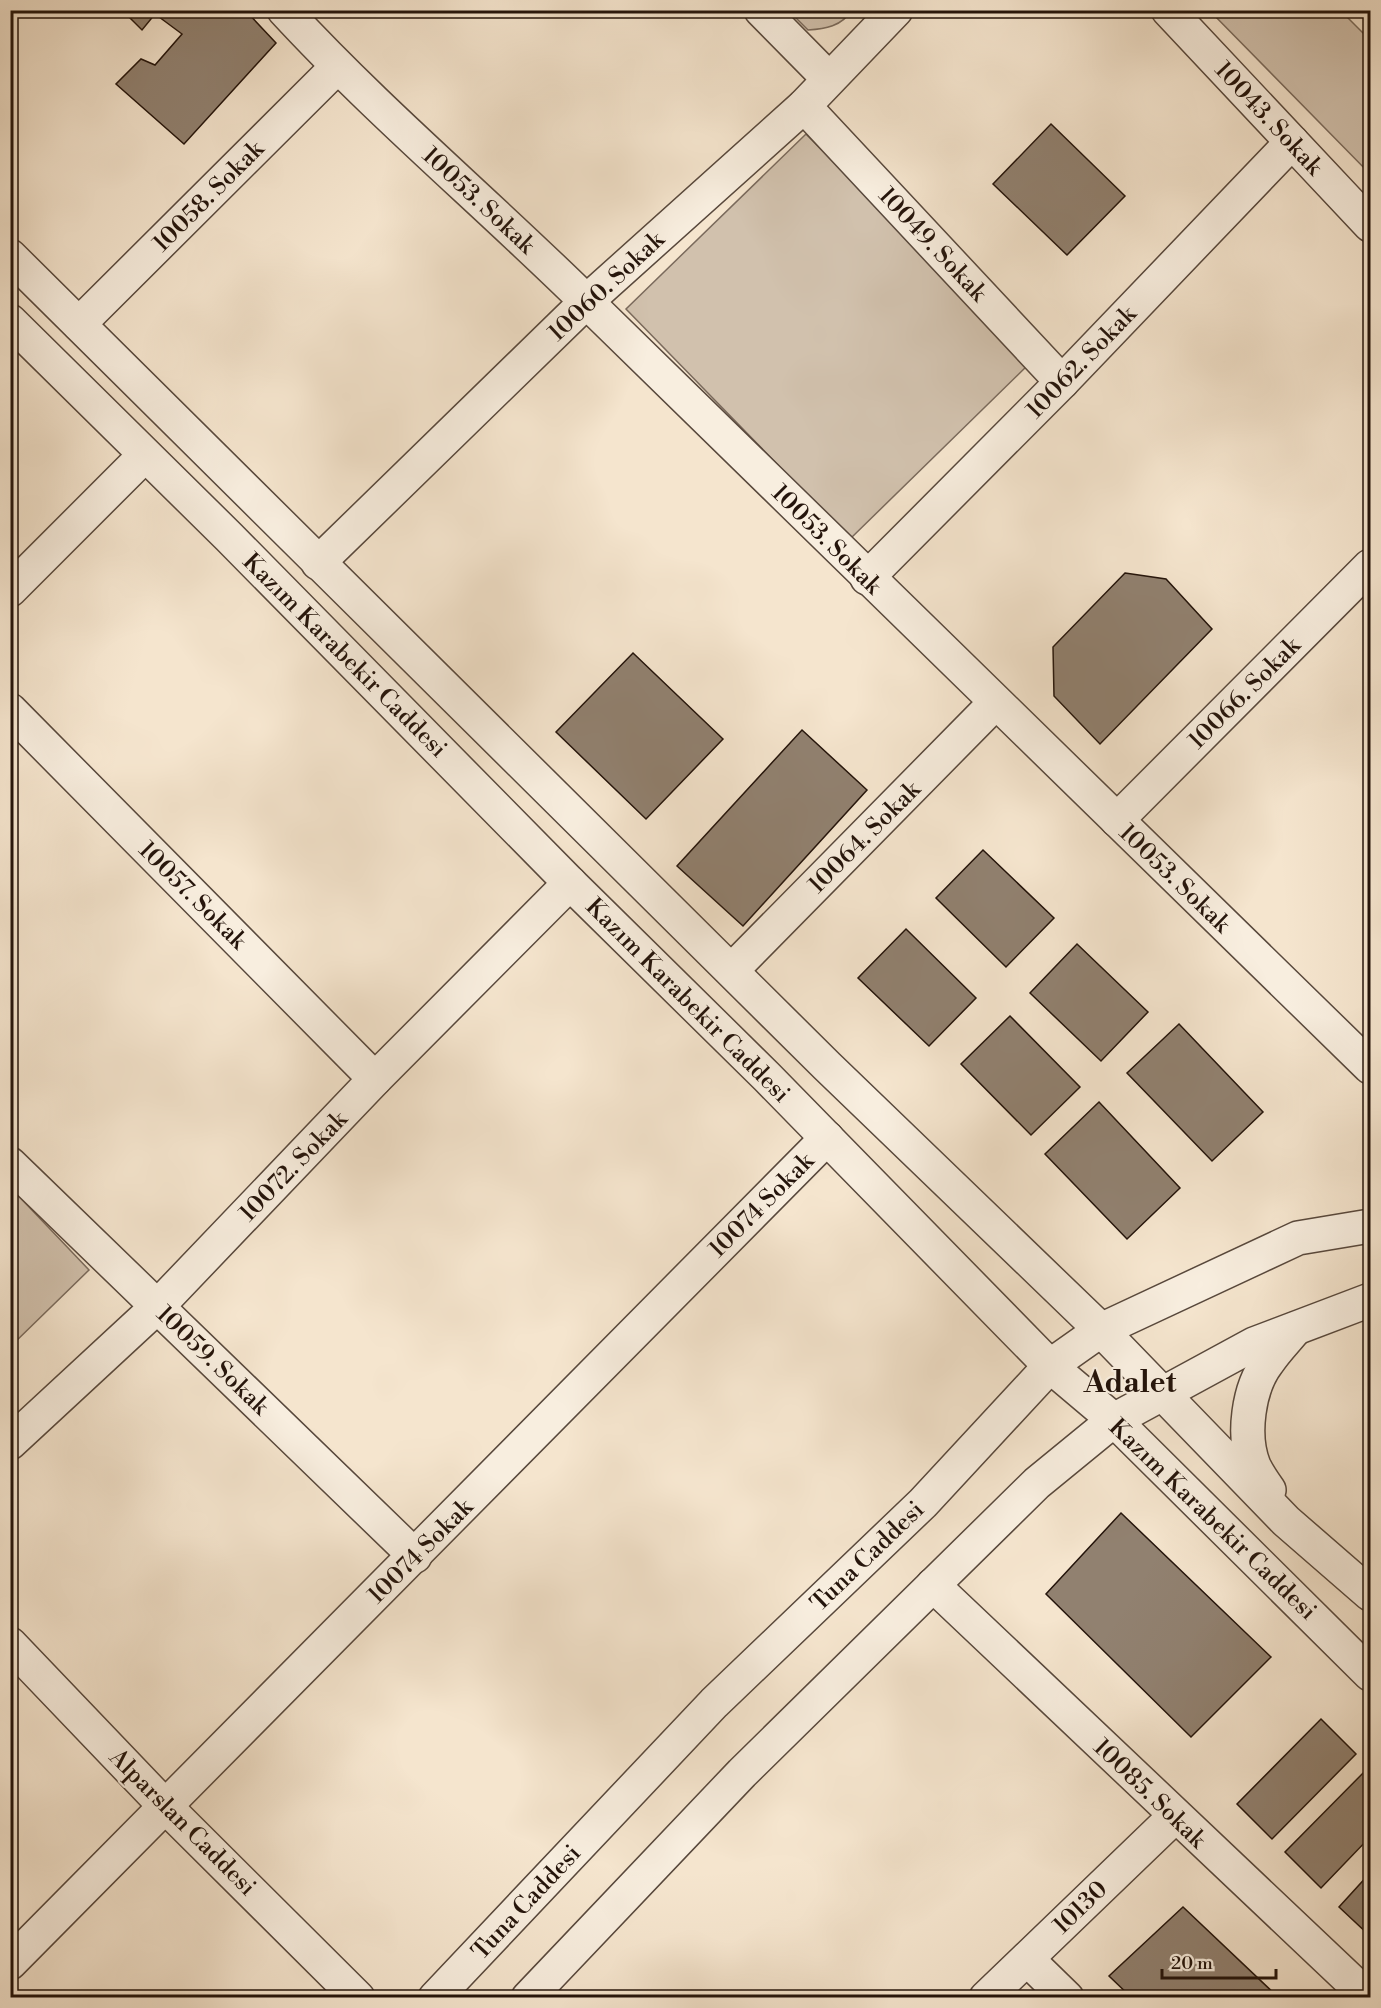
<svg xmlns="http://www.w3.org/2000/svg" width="1381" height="2008" viewBox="0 0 1381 2008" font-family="'Libre Bodoni',serif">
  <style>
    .green { fill: #d1c1ad; stroke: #7a6a5c; stroke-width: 1.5 }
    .building { fill: #918170; stroke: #24140b; stroke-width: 1.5 }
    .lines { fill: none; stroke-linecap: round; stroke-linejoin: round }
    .minor-casing { stroke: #58483c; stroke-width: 36 }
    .tertiary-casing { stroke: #58483c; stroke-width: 36 }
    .minor { stroke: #f8eedf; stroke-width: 33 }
    .tertiary { stroke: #f8eedf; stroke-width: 33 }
    .labels { text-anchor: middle; stroke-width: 4.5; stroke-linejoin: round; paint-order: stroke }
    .street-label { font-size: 24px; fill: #24140b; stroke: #f8eedf }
    .district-label { font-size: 30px; font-weight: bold; fill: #24140b; stroke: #f8eedf }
  </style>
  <rect width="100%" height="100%" fill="#f5e5ce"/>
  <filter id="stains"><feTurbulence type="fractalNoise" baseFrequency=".00333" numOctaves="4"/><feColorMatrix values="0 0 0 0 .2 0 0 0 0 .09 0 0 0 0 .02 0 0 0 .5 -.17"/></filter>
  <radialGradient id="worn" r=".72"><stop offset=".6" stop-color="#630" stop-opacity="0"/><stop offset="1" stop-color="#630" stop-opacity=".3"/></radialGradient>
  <g class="green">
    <path d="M789 11H851C842 26 825 29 808 30Z"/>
    <polygon points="1210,11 1341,11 1370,40 1370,174"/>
    <polygon points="806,134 1030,363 850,539 626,309"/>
    <polygon points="11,1188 89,1270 11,1346"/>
  </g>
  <g class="building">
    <polygon points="122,10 245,10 276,43 184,144 116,84 141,59 155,65 182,34 155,14 142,30"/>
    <polygon points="1051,124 1125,196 1067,255 993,184"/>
    <polygon points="1125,573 1166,579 1212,629 1100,744 1054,696 1053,647"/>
    <polygon points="633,653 723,739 646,819 556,732"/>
    <polygon points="802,730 867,790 743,926 677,866"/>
    <polygon points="983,850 1054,918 1006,967 936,898"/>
    <polygon points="906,929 976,998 929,1046 858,978"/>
    <polygon points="1077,944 1148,1012 1101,1061 1030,993"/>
    <polygon points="1010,1016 1080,1087 1031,1135 961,1064"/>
    <polygon points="1179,1024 1263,1112 1212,1161 1127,1073"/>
    <polygon points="1099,1102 1180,1188 1127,1239 1045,1154"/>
    <polygon points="1121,1513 1271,1657 1191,1737 1046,1594"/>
    <polygon points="1321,1719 1356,1754 1272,1839 1237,1804"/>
    <polygon points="1369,1767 1370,1837 1321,1888 1285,1852"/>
    <polygon points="1370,1873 1370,1936 1339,1907"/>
    <polygon points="1183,1907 1279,1998 1132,1998 1109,1976"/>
  </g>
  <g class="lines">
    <defs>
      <g id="minor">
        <path d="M284 10C381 115 490 206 591 306 850 561 1110 814 1370 1067"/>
        <polyline points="761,10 829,79"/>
        <polyline points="1168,10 1370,225"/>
        <polyline points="804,106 1062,382"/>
        <polyline points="79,324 337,67"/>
        <polyline points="318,563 587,301 804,106 896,10"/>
        <polyline points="867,578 1062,382 1292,142"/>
        <polyline points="10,590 145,455"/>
        <polyline points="10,710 375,1079"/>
        <polyline points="1117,820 1370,566"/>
        <polyline points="732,970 995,703"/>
        <polyline points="10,1164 415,1556"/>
        <polyline points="10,1443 158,1306 375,1079 570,883"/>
        <polyline points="933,1585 1369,1998"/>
        <polyline points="1027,1959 1067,1998"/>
        <polyline points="10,1963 827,1138"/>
        <polyline points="986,1998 1174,1817"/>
      </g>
      <g id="tertiary">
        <polyline points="10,256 827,1066 1101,1330 1286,1521 1370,1594"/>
        <polyline points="10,321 229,537 570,883 767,1077 1050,1366 1114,1420 1370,1674"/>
        <path d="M1269 1490C1264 1483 1258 1474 1254 1466 1242 1436 1248 1388 1268 1362 1276 1350 1286 1340 1295 1329"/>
        <polyline points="10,1644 165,1806 358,1998"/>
        <polyline points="435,1998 714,1703 923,1503 1050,1366 1101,1330 1298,1238 1370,1226"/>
        <polyline points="528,1998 742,1773 1037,1483 1114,1420 1254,1344 1370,1300"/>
      </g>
    </defs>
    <use href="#minor" class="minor-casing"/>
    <use href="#tertiary" class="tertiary-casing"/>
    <use href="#minor" class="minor"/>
    <use href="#tertiary" class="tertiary"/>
  </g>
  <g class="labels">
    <g class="street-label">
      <text transform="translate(1269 118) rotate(47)" y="8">10043. Sokak</text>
      <text transform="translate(208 196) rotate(-45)" y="8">10058. Sokak</text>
      <text transform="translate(479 200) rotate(43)" y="8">10053. Sokak</text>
      <text transform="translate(933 244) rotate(47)" y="8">10049. Sokak</text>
      <text transform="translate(606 286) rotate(-43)" y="8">10060. Sokak</text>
      <text transform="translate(1081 362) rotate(-46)" y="8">10062. Sokak</text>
      <text transform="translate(827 539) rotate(45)" y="8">10053. Sokak</text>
      <text transform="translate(345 655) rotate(45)" y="8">Kazım Karabekir Caddesi</text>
      <text transform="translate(1244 693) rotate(-45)" y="8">10066. Sokak</text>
      <text transform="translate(864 837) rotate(-45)" y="8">10064. Sokak</text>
      <text transform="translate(1175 878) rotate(44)" y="8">10053. Sokak</text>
      <text transform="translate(193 895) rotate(45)" y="8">10057. Sokak</text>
      <text transform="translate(688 1000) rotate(45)" y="8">Kazım Karabekir Caddesi</text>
      <text transform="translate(293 1166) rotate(-46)" y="8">10072. Sokak</text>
      <text transform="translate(761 1205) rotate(-45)" y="8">10074 Sokak</text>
      <text transform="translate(213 1360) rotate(44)" y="8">10059. Sokak</text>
      <text transform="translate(1213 1519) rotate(44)" y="8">Kazım Karabekir Caddesi</text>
      <text transform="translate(420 1551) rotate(-45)" y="8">10074 Sokak</text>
      <text transform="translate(867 1556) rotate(-44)" y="8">Tuna Caddesi</text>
      <text transform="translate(1150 1793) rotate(44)" y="8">10085. Sokak</text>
      <text transform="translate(183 1822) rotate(45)" y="8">Alparslan Caddesi</text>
      <text transform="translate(526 1902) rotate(-47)" y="8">Tuna Caddesi</text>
      <text transform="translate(1080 1907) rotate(-44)" y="8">10130</text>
    </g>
    <g class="district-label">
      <text x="1130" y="1392">Adalet</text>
    </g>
  </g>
  <rect width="1381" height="2008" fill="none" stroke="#f5e5ce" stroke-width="36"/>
  <rect x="12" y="12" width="1357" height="1984" fill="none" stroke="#24140b" stroke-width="3"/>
  <rect x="18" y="18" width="1345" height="1972" fill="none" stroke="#24140b" stroke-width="1.5"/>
  <path d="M1162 1969v9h114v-9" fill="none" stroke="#24140b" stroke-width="3"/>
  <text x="1171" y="1969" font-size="18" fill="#24140b" stroke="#f8eedf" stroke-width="4.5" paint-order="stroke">20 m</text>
  <rect width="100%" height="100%" filter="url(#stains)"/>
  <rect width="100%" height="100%" fill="url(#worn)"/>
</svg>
